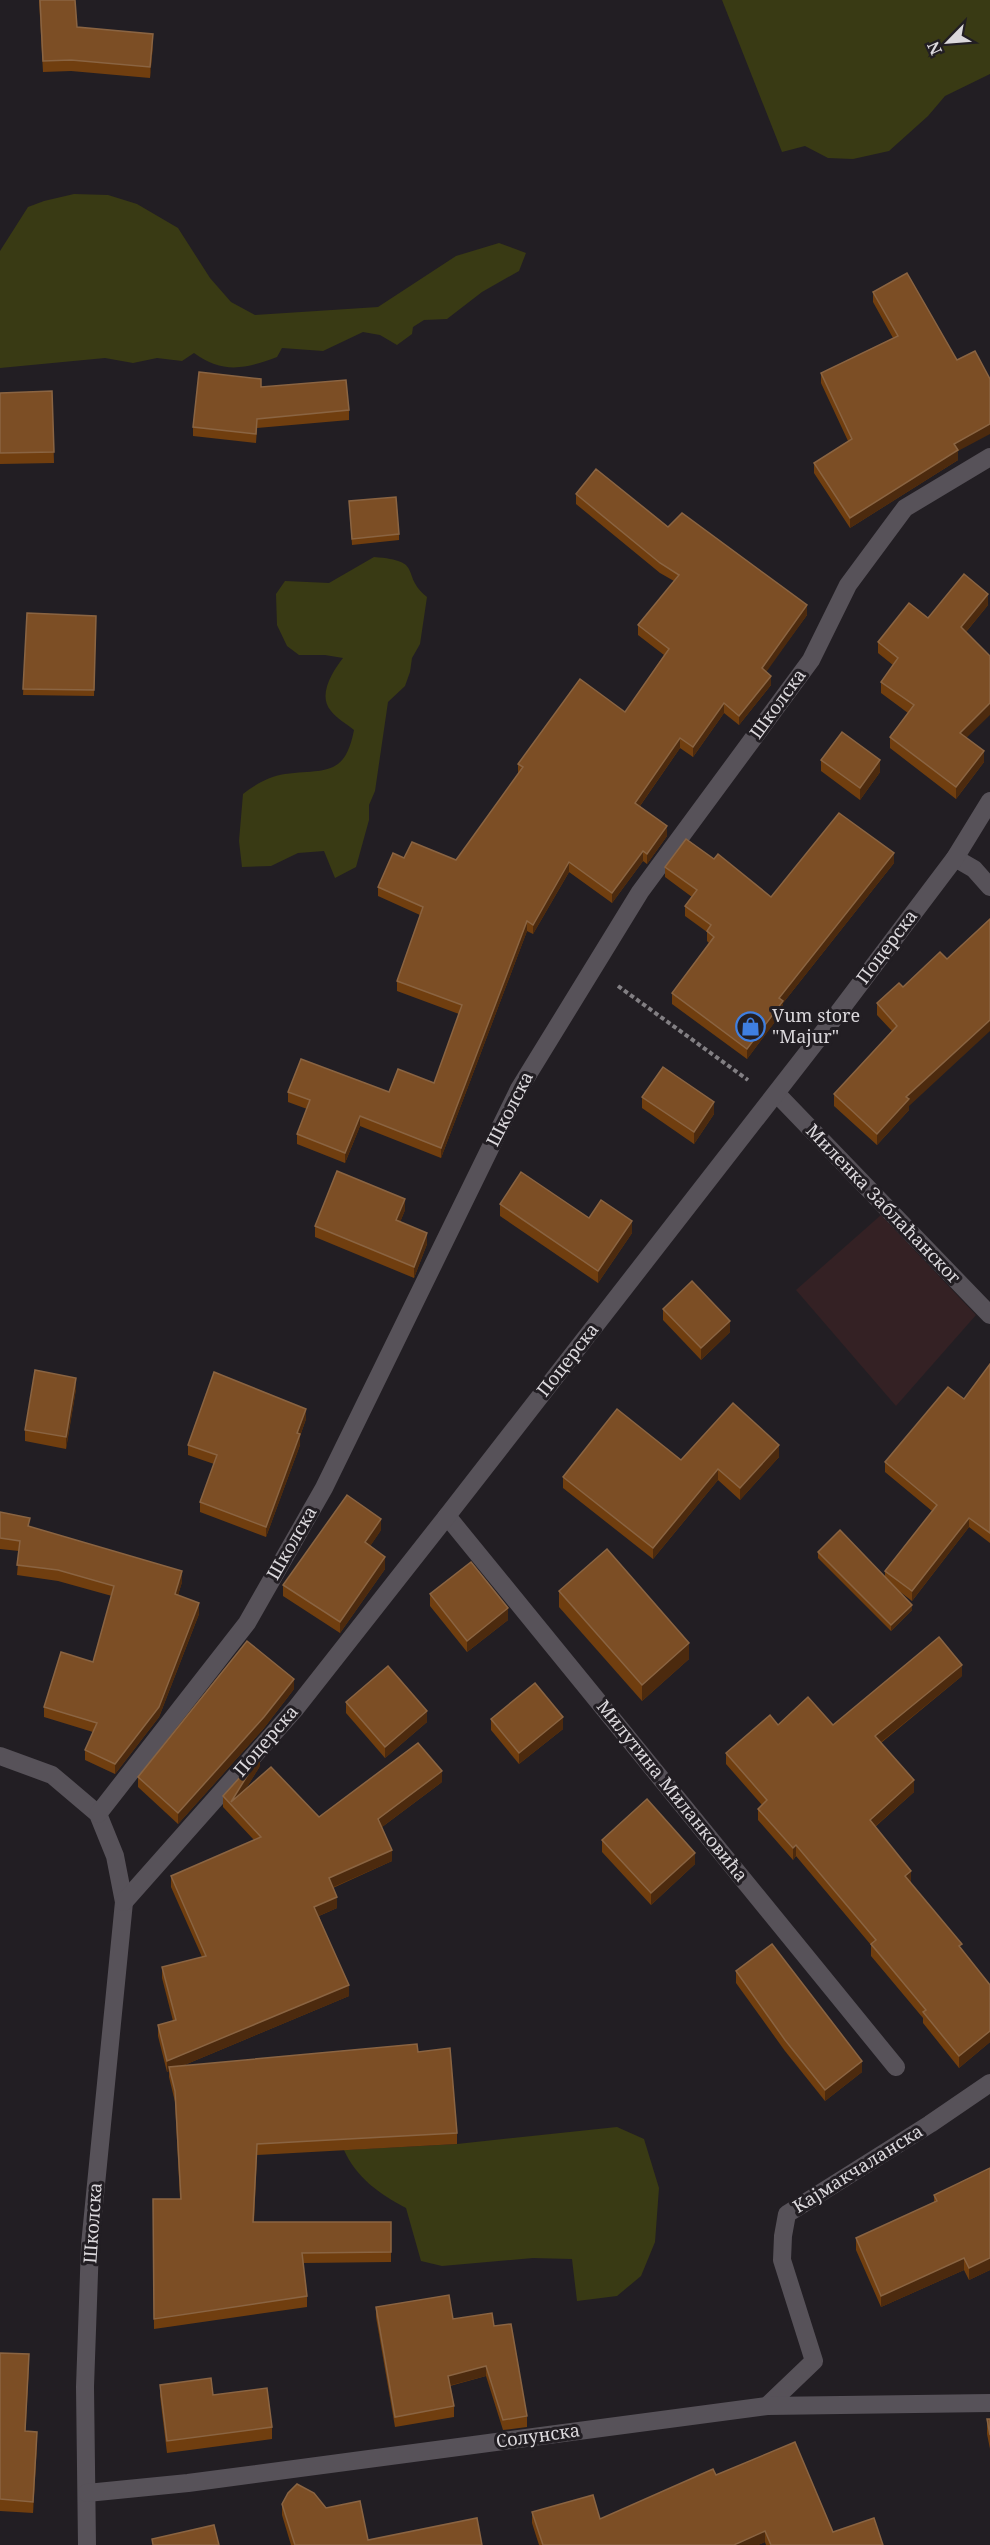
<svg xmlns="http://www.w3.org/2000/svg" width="990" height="2545" viewBox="0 0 990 2545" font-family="'Noto Serif',serif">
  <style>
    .industrial { fill: #342124 }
    .green { fill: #393a14 }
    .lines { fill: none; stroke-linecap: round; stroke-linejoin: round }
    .path { stroke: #827f83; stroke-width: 4; stroke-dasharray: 4.5 3; stroke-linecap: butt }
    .street { stroke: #575259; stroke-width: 18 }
    .wall { fill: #703e0f }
    .shaded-wall { fill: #4c2a0e }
    .building { fill: #7c4e25; stroke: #8a6442; stroke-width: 1.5 }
    .labels { text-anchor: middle; stroke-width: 6; stroke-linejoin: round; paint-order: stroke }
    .street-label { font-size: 18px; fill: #dbd8dc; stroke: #221e23 }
    .poi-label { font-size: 18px; fill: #dbd8dc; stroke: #221e23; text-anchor: start }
  </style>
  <rect width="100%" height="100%" fill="#221e23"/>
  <polygon class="industrial" points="881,1215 976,1315 896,1406 796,1290"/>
  <g class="green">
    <polygon points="722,0 990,0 990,74 945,96 928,116 889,151 853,159 828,158 805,146 782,152"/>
    <path d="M74 194 108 195 137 204 178 228 210 278 231 302 255 315 378 307 456 256 499 243 526 253 519 271 482 292 447 319 424 320 413 327 412 334 397 345 380 335 363 332 323 351 282 348 277 357C246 369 222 374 194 353L182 361 157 358 133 363 105 358 0 368V251L28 207 44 201Z"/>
    <path d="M374 557C426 561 399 574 427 597L420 644 412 658 410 672 405 686 388 702 375 791 369 805V820L356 867 335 878 324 851 298 853 271 866 242 867 239 841 243 794C255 785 269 776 285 774 325 769 345 777 354 730 347 724 336 718 331 711 317 695 333 671 343 658L325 655H299L287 646 277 625 276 594 285 581 329 583Z"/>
    <path d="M617 2127 644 2139 659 2188 655 2242 641 2276 617 2296 577 2301 572 2259 533 2258 442 2266 421 2261 406 2208C379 2194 356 2177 344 2150L457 2144Z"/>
  </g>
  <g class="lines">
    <polyline class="path" points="618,986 748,1080"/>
    <g class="street">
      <polyline points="955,858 974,869 990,887"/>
      <polyline points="777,1094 990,1315"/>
      <polyline points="447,1516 896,2067"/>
      <polyline points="0,1756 52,1775 98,1814 115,1856 124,1902 90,2245 85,2387 87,2545"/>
      <polyline points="98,1814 247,1623 324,1488 519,1089 640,892 811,660 848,585 905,508 990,457"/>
      <polyline points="124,1902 296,1708 447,1516 832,1021 955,858 990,801"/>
      <polyline points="767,2406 814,2361 782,2260 783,2236 787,2214 930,2124 990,2083"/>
      <polyline points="87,2493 188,2483 767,2406 990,2403"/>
    </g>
  </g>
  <g class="wall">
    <polygon points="39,0 75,0 77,27 153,45 150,78 71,71 43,72"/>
    <polygon points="907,273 958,451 958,460 850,528 814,473 814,463 848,441 821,383 821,373 893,338 873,302 873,292"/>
    <polygon points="261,387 349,410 349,420 257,428 256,443 193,436 193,427"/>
    <polygon points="52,391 54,463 0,464 0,393"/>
    <polygon points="576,494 668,527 807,615 766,671 771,685 739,725 724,713 693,757 680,748 640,806 667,836 647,864 643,861 612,903 569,872 533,934 527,931 441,1158 360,1126 345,1163 297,1144 297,1134 307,1109 288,1102 288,1092 389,1092 434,1083 459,1014 397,991 397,981 420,915 378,896 378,887 404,858 456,860 518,774 518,764 625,712 664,655 638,635 638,625 674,581 660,573 576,504"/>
    <polygon points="349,501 399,534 399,540 352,545"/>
    <polygon points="988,605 966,632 966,738 984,762 956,799 890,748 890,737 908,713 881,693 881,682 893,665 878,653 878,642 928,618"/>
    <polygon points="27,613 96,616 94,696 23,695"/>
    <polygon points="821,760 880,772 860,800 821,771"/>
    <polygon points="714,859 771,897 894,863 783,1003 783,1011 747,1059 672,1004 672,993 709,943 707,941 707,932 685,916 685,906 692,897 665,877 665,867"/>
    <polygon points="899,983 909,1110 877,1145 834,1106 834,1094 892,1031 877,1015 877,1003"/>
    <polygon points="642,1097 714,1114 694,1144 642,1108"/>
    <polygon points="500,1204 589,1218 632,1233 598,1283 500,1216"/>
    <polygon points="405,1210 400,1222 427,1244 414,1278 315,1237 315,1226"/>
    <polygon points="663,1309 730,1332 701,1360 663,1320"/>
    <polygon points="990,1364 990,1543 969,1527 912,1601 899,1591 912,1610 891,1631 818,1558 818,1552 885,1577 885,1571 932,1511 885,1472 885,1462 964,1399"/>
    <polygon points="76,1389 66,1449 25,1441 25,1430"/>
    <polygon points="306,1419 300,1436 300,1445 266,1537 200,1512 200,1502 214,1464 188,1455 188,1445"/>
    <polygon points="779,1457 740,1500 718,1480 653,1559 563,1488 563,1477 681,1460"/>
    <polygon points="0,1512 30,1527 182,1582 178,1595 199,1614 159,1717 115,1774 85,1760 85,1750 93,1732 44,1717 44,1707 93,1662 112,1596 58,1581 17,1575 19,1551 0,1549"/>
    <polygon points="381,1530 370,1546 385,1569 340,1633 283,1596 283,1585"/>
    <polygon points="559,1591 689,1659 642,1701 559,1607"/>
    <polygon points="430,1594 508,1620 467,1652 430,1606"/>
    <polygon points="962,1676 881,1743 914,1792 875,1827 911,1882 910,1883 990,1985 990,2042 959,2068 923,2023 923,2018 871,1956 871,1945 796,1856 793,1860 758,1820 758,1809 762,1805 726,1764 726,1753 778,1725 833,1725"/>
    <polygon points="294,1689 264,1728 178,1824 138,1787 138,1777"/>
    <polygon points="346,1702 427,1722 385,1758 346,1713"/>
    <polygon points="491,1719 563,1729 519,1764 491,1730"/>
    <polygon points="260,1766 245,1790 319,1817 442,1782 382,1827 392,1861 333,1888 337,1908 319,1916 349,1996 182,2066 418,2052 457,2133 457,2144 257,2155 254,2222 391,2222 391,2262 303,2263 307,2296 307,2307 154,2329 153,2199 180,2199 175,2102 169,2077 169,2071 167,2072 158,2036 158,2025 173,2021 162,1978 162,1967 202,1957 171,1887 171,1876 254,1840 223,1807 223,1796"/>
    <polygon points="602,1840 695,1864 651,1905 602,1852"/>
    <polygon points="736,1971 862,2072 825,2101 785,2051 736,1983"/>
    <polygon points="990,2168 990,2270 969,2280 964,2270 881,2307 856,2250 856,2238 934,2203 934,2195"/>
    <polygon points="376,2307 453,2319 494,2326 527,2416 527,2427 503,2430 486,2376 450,2386 454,2406 454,2417 395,2427 376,2317"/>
    <polygon points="0,2353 29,2366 25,2431 37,2443 33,2513 0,2511"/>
    <polygon points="160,2385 213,2395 272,2427 272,2439 167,2453 160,2396"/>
    <polygon points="987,2419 990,2419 990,2449 987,2434"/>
    <polygon points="716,2475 833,2532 883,2545 766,2545 765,2542 758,2545 539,2545 532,2523 532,2512 600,2519"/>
    <polygon points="282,2504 326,2508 368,2540 482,2545 291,2545 282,2515"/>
  </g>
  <g class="shaded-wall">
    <polygon points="153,34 153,45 150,78 150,67"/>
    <polygon points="990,424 990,434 958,451 958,460 850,528 850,518 954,444"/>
    <polygon points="988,594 988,605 961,638 961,627"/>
    <polygon points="807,605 807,615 762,678 762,668"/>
    <polygon points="771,676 771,685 739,725 739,716"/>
    <polygon points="724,703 724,713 693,757 693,747"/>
    <polygon points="990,703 990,715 960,744 960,733"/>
    <polygon points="680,738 680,748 635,813 635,803"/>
    <polygon points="984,751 984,762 956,799 956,787"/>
    <polygon points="880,760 880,772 860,800 860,788"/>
    <polygon points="667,826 667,836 647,864 647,854"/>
    <polygon points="643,851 643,861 612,903 612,893"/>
    <polygon points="894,853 894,863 783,1003 783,1011 747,1059 747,1049 779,998"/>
    <polygon points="569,862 569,872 533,934 533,925"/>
    <polygon points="527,921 527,931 441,1158 441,1148"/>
    <polygon points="990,1020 990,1031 909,1106 909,1110 877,1145 877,1134 906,1097"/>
    <polygon points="714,1102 714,1114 694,1144 694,1132"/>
    <polygon points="360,1116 360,1126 345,1163 345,1153"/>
    <polygon points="405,1199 405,1210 396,1232 396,1220"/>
    <polygon points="632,1221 632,1233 598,1283 598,1271"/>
    <polygon points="427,1233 427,1244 414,1278 414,1267"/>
    <polygon points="730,1321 730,1332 701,1360 701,1348"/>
    <polygon points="76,1378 76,1389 66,1449 66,1437"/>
    <polygon points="306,1409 306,1419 300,1436 300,1445 266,1537 266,1527"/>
    <polygon points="779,1445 779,1457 740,1500 740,1488"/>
    <polygon points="718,1469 718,1480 653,1559 653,1548"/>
    <polygon points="969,1518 969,1527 912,1601 912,1591"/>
    <polygon points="381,1519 381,1530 365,1554 365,1542"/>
    <polygon points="385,1557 385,1569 340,1633 340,1622"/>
    <polygon points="182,1571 182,1582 175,1605 175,1594"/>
    <polygon points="199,1603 199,1614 159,1717 115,1774 115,1764"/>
    <polygon points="912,1605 912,1610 891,1631 891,1625"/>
    <polygon points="508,1608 508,1620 467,1652 467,1641"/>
    <polygon points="689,1643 689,1659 642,1701 642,1685"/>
    <polygon points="962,1665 962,1676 875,1747 875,1736"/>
    <polygon points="294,1679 294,1689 264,1728 178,1824 178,1813"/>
    <polygon points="427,1711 427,1722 385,1758 385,1747"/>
    <polygon points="563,1717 563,1729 519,1764 519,1753"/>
    <polygon points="260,1755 260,1766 234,1808 231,1802"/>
    <polygon points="442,1771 442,1782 378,1830 378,1819"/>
    <polygon points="914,1780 914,1792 870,1831 870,1820"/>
    <polygon points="796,1845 796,1856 793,1860 793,1848"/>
    <polygon points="392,1850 392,1861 329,1889 329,1878"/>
    <polygon points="695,1853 695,1864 651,1905 651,1893"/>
    <polygon points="911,1871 911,1882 905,1887 905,1876"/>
    <polygon points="337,1897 337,1908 314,1918 314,1907"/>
    <polygon points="349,1985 349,1996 170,2071 169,2067 169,2071 167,2072 167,2061"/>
    <polygon points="990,2031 990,2042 959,2068 959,2056"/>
    <polygon points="862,2061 862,2072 825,2101 825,2090"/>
    <polygon points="964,2258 964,2270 881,2307 881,2296"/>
    <polygon points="990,2258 990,2270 969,2280 969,2268"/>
    <polygon points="29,2354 29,2366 25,2443 25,2431"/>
    <polygon points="486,2366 486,2376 448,2386 448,2376"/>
    <polygon points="37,2432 37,2443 33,2513 33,2502"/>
    <polygon points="765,2531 765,2542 758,2545 734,2545"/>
  </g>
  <g class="building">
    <polygon points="40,0 75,0 77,27 153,34 150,67 71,60 43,61"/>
    <polygon points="907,273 957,360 975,351 990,379 990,424 954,444 958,450 850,518 814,463 852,439 821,373 898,336 873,292"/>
    <polygon points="199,372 261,379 261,387 346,380 349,410 257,419 256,434 193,427"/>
    <polygon points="52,391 54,452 0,453 0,393"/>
    <polygon points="596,469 668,527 682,513 807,605 762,668 771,676 739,716 724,703 693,747 680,738 635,803 667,826 647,854 643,851 612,893 569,862 533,925 527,921 441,1148 360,1116 345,1153 297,1134 310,1100 288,1092 301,1059 389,1092 398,1069 434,1083 462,1005 397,981 423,907 378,887 393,853 404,858 412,842 456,860 523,767 518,764 580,679 625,712 669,649 638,625 679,575 660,563 576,494"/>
    <polygon points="396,497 399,534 352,539 349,501"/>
    <polygon points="964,574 988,594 961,627 990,656 990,703 960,733 984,751 956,787 890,737 914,705 881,682 898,658 878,642 909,603 928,618"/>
    <polygon points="27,613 96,616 94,690 23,689"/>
    <polygon points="842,732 880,760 860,788 821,760"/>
    <polygon points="839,813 894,853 779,998 783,1001 747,1049 672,993 714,937 707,931 711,925 685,906 697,890 665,867 686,839 714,859 718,854 771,897"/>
    <polygon points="990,919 990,1020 906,1097 909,1099 877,1134 834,1094 897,1026 877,1003 899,983 903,987 940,952 947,959"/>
    <polygon points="663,1067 714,1102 694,1132 642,1097"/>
    <polygon points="337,1171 405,1199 396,1220 427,1233 414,1267 315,1226"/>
    <polygon points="521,1172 589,1218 601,1200 632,1221 598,1271 500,1204"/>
    <polygon points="692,1281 730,1321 701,1348 663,1309"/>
    <polygon points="990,1364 990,1533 969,1518 912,1591 885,1571 937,1505 885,1462 948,1387 964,1399"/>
    <polygon points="35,1370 76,1378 66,1437 25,1430"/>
    <polygon points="214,1372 306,1409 297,1433 300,1434 266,1527 200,1502 217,1455 188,1445"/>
    <polygon points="733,1403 779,1445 740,1488 718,1469 653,1548 563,1477 617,1409 681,1460"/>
    <polygon points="347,1495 381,1519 365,1542 385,1557 340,1622 283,1585"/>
    <polygon points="0,1512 30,1518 28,1526 182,1571 175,1594 199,1603 159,1707 115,1764 85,1750 97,1723 44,1707 61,1652 93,1662 114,1586 58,1570 17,1565 20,1541 0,1538"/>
    <polygon points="840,1530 912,1605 891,1625 818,1552"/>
    <polygon points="607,1549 689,1643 642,1685 559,1591"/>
    <polygon points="471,1562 508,1608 467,1641 430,1594"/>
    <polygon points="939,1637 962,1665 875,1736 914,1780 870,1820 911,1871 905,1876 962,1944 959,1946 990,1985 990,2031 959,2056 923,2012 926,2010 871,1944 876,1940 796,1845 793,1848 758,1809 767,1800 726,1753 770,1715 778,1725 808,1697 833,1725"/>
    <polygon points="247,1641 294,1679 264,1717 178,1813 138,1777"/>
    <polygon points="388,1666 427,1711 385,1747 346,1702"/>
    <polygon points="535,1683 563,1717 519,1753 491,1719"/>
    <polygon points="418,1743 442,1771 378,1819 392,1850 329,1878 337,1897 314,1907 349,1985 167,2061 158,2025 176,2020 162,1967 206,1956 171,1876 261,1837 223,1796 260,1755 231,1802 271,1767 319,1817"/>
    <polygon points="647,1799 695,1853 651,1893 602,1840"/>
    <polygon points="772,1944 862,2061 825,2090 785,2040 736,1971"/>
    <polygon points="417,2044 418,2052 450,2048 457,2133 257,2144 253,2222 391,2222 391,2252 302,2253 307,2296 154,2319 153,2199 181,2199 175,2091 169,2067"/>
    <polygon points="990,2168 990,2258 969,2268 964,2258 881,2296 856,2238 937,2201 934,2195"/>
    <polygon points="449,2295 453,2319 492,2313 494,2326 511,2324 527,2416 503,2420 486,2366 448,2376 454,2406 395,2417 376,2307"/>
    <polygon points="0,2353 29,2354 25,2431 37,2432 33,2502 0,2499"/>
    <polygon points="211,2378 213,2395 267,2388 272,2427 167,2441 160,2385"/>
    <polygon points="987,2419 990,2419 990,2435"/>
    <polygon points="795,2442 833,2532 874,2518 883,2545 771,2545 765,2531 734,2545 543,2545 532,2512 593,2495 600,2519 713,2469 716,2475"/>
    <polygon points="297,2484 314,2493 326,2508 360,2501 368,2540 477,2518 482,2545 295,2545 282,2504 288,2493"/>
    <polygon points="214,2525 219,2545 153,2545 152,2539"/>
  </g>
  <defs>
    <symbol id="shop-ring" viewBox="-11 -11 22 22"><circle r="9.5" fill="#221e23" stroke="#3f7fe0" stroke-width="1.5"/><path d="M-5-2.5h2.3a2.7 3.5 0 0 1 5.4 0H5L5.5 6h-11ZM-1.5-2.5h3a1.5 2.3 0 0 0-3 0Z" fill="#3f7fe0"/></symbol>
  </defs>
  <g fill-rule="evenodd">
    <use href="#shop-ring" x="734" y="1010" width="33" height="33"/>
  </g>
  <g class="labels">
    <g class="street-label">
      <text transform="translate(778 704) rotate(-54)" y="6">Школска</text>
      <text transform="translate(887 947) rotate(-53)" y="6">Поцерска</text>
      <text transform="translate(510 1109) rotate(-63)" y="6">Школска</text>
      <text transform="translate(883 1204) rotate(46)" y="6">Миленка Заблаћанског</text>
      <text transform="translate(568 1360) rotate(-52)" y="6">Поцерска</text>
      <text transform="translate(292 1543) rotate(-60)" y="6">Школска</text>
      <text transform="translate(266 1741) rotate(-49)" y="6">Поцерска</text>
      <text transform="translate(672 1791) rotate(51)" y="6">Милутина Миланковића</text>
      <text transform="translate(858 2169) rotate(-32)" y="6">Кајмакчаланска</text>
      <text transform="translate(93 2223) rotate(-86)" y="6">Школска</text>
      <text transform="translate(538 2436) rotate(-8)" y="6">Солунска</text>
    </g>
    <g class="poi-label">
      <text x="772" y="1022">Vum store<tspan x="772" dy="21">"Majur"</tspan></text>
    </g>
  </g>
  <g transform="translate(948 42) rotate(245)" stroke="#221e23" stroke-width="4.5" paint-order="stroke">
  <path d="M0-4.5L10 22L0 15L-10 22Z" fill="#dbd8dc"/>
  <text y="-9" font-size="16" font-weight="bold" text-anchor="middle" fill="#dbd8dc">N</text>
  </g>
</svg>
